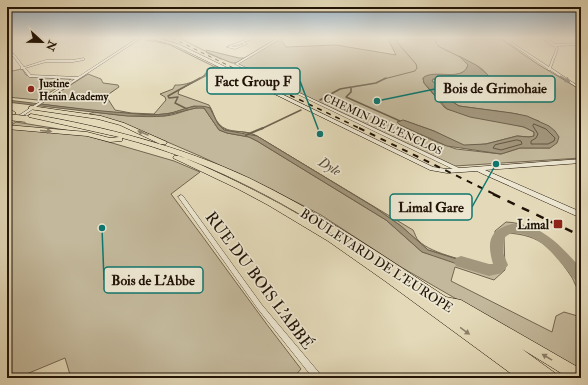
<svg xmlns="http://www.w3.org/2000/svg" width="588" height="385" viewBox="0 0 588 385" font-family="'IM FELL Double Pica',serif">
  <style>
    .green { fill: #c3b89b; stroke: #726651; fill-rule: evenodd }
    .water { fill: #a2967c; stroke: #6e624d }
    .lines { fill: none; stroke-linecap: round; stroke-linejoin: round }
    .shore { stroke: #625442; stroke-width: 1 }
    .stream-far2 { stroke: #6e624d; stroke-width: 1 }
    .stream-far1 { stroke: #6e624d; stroke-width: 1.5 }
    .stream { stroke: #6e624d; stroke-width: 2 }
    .river { fill: #a2967c; fill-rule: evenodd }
    .street-casing { stroke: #524534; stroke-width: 1 }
    .secondary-casing { stroke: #211307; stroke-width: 1 }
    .highway-casing { stroke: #211307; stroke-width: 1 }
    .street { fill: #ede7d2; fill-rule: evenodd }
    .secondary { fill: #ede7d2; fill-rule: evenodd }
    .highway { fill: #e4dab9; fill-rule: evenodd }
    .rail-far3 { stroke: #211307; stroke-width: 1; stroke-dasharray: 4 4; stroke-linecap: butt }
    .rail-far2 { stroke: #211307; stroke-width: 1.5; stroke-dasharray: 5 5; stroke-linecap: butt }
    .rail-far1 { stroke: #211307; stroke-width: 2; stroke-dasharray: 6 6; stroke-linecap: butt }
    .rail { stroke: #211307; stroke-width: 2.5; stroke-dasharray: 8 8; stroke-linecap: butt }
    .highway-bridge-casing { stroke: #211307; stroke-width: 7; stroke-linecap: butt }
    .highway-bridge { stroke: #e4dab9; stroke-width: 6 }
    .oneway { fill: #918877 }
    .oneway2 { fill: #8c8069 }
    .poi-dot { fill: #8f2418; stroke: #ede7d2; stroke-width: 1.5 }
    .labels { text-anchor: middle; stroke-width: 3.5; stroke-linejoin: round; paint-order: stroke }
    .far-poi-label { font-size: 11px; font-weight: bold; fill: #211307; stroke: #ede7d2; text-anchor: start }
    .far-street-label { font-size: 11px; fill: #211307; stroke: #ede7d2 }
    .poi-label { font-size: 13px; font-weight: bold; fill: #211307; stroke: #ede7d2; text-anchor: end }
    .street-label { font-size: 13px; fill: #211307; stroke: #ede7d2 }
    .water-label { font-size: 14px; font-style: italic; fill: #5b4e3c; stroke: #ede7d2 }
    .near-street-label { font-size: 16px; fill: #211307; stroke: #ede7d2 }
    .leader { fill: none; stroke: #0f766e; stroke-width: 1.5 }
    .callout-dot { fill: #0f766e; stroke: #ede7d2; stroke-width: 1.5 }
    .callout { fill: #ede7d2; stroke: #0f766e; stroke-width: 1.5 }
    .callout-label { font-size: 14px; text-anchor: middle; font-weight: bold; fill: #211307 }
  </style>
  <rect width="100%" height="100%" fill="#e4dab9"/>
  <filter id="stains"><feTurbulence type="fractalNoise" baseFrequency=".005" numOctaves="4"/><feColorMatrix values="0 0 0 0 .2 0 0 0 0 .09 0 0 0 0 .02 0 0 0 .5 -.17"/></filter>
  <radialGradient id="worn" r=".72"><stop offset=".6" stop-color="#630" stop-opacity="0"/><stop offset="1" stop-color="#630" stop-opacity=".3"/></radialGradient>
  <g class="green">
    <path d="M284 38 281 40 286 47 336 45 396 55 388 39H501L539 65 581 90V158L455 166 238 64 237 63H232L207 53 206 50 239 58H245L281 39ZM462 58C469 63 480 65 486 73 488 76 487 79 491 81L486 83 440 78 433 79 432 81 443 90 448 99 459 106 517 114 539 121 550 148H520L501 154 456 149 434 141 400 125 403 120 434 131 464 146 486 144 517 136 529 137 534 136V132L524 127 447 109 444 107 424 83 423 78C434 69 462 83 468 65Z"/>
    <path d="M215 66 221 68 179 90 178 94 209 105C213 110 214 119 219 124 229 135 244 129 255 135L413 230C415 233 416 239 419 241 431 254 474 263 491 266L495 262V231L506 222C539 223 560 251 581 273V292C575 287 575 282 571 276 552 249 542 235 507 233L504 237 505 270 494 280 455 267 451 281 552 332 556 316 564 312 581 317V371L401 267 321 215 304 206 258 183 200 156 123 123 89 114 94 112C117 115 142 118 165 116 179 115 191 106 204 108L219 130 227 133 249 137 257 141 386 220 422 252 476 265 428 250 401 226 374 207 257 136C233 125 223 142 210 108L194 106 172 113 154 115 95 111 40 104 88 74 101 79 103 83 118 85 119 87 106 96 115 110 131 113 154 114 166 100 165 97 160 94 173 89 175 85C184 86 207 79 207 69Z"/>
    <polygon points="22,69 26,75 32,77 71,79 38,100 7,97 7,72"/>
    <path d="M16 122 71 131 174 161 200 172 171 194C215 252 256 312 301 369L293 378H71L65 358 17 378H7V128Z"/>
  </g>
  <g class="water">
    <path d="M459 56 476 65 488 75V79L491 82C472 85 452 78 433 79L432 81 443 90 448 99 459 106 512 113 527 116 549 126 555 131 559 137 557 143 550 148H520L501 154 447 146 400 125 397 122 403 120 434 131 464 145 486 144 517 136 529 137 534 136V132L524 127 470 117 447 109 424 83 423 78C434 68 463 83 468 65Z"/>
    <path d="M7 100C42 104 78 109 113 112 130 113 148 116 165 114 181 112 194 102 210 108L218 124 224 130 257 136 374 207 401 226 428 250 476 265 472 269 422 252 386 220 257 141 249 137 227 133 219 130 204 108H196L163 116H127L7 102Z"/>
  </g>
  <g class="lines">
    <g class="shore">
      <polygon points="534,124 546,129 555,138 554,141 548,144 531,144 531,141 536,138 538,134 533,126"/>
      <polygon points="517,140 521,141 522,144 501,150 493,148 495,145"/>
    </g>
    <g class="stream-far2">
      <polyline points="179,38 221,59"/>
      <polyline points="434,38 438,46 460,57"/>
      <polyline points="146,40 168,44 213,66"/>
      <polyline points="198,79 204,76 215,66"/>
      <polyline points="384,79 415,71 417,68 416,64 396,41 404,38"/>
    </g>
    <g class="stream-far1">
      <polyline points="352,87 376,83 386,78"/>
      <polyline points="320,100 340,89 351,87 351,92 346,97 400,121"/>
      <polyline points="187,109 175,103 178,97 169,98 168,96 200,78"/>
      <polyline points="261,129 301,110"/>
    </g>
    <polyline class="stream" points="246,135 263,128"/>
    <path class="river" d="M512 224C543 224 561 247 581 268V283L576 281C560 264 543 234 516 233 510 233 506 235 503 240V253L508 265 502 273 489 276 456 266 454 262 456 258 461 256 489 264H493C487 243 488 230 512 224Z"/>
    <defs>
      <g id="street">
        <polygon points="138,38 141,38 7,126 7,123 75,79 29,77 23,69 21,69 21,67 13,56 7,59 7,57 11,55 7,54 7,52 14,54 24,67 46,60 73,60 84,58 84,60 73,62 46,62 25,68 31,75 78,77"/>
        <path d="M250 38H255L244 42 247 44 235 49 227 47ZM242 43 244 44 235 47H231Z"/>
        <polygon points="278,38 280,39 238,64 461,169 461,171 457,171 235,64"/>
        <polygon points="502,38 505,38 549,67 556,49 553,46 542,38 545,38 555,44 581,43 581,45 556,46 558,49 551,68 581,88 581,90 550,70 548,70 548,69"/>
        <polygon points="181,195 183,196 262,305 321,375 322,378 313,378 258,309 179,198 178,197"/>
      </g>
      <polygon id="secondary" points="149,38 156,38 178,44 433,167 447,169 581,159 581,163 485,170 581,212 581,218 483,174 477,171 447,173 430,170 176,46"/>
      <g id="highway">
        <polygon points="31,106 101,116 124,123 167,142 166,144 160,144 120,125 98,119 29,109 29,107"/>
        <polygon points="7,111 13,111 16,113 13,115 7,115"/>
        <path d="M31 114C106 127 180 146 249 178 318 211 382 255 446 297L461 300 581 369V378H569L522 349 555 373 557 378H538L536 376V378H517L385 281 328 241 268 205 238 189 173 158 174 156H180C243 182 301 214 359 251 285 202 208 160 122 138V141L110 142 87 136 7 129V125L87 132 110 138 119 137 29 117 28 116Z"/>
      </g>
    </defs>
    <use href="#street" class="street-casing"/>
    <use href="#secondary" class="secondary-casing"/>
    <use href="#highway" class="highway-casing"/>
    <use href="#street" class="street"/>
    <use href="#secondary" class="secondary"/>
    <use href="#highway" class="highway"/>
    <polyline class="rail-far3" points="172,38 256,79"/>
    <polyline class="rail-far2" points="254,78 361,129"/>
    <polyline class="rail-far1" points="359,128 496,195"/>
    <polyline class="rail" points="493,194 581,236"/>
    <defs>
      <polyline id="highway-bridge" points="8,117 26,119"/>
    </defs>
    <use href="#highway-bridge" class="highway-bridge-casing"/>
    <use href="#highway-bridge" class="highway-bridge"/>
  </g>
  <defs><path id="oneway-solid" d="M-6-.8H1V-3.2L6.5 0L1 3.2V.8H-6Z"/></defs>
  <use class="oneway" href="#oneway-solid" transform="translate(565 79) rotate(32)"/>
  <g class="oneway2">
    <use href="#oneway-solid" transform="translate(46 131) rotate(5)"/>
    <use href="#oneway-solid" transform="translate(143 133) rotate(-157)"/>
    <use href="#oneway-solid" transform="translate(465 331) rotate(36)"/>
    <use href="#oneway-solid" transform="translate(547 357) rotate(-149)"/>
  </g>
  <linearGradient id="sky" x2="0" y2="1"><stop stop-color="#8ca8bd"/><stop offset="0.41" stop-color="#f3eee0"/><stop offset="1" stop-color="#f3eee0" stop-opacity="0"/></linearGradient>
  <rect width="588" height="92" fill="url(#sky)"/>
  <g class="poi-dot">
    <circle cx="31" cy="89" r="4"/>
    <rect x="553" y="219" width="10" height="10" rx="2"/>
  </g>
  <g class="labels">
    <g class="far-poi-label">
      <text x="39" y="87">Justine<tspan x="39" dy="13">Henin Academy</tspan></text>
    </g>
    <g class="far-street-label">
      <text transform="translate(383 124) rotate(25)" y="4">CHEMIN DE L'ENCLOS</text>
    </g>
    <g class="poi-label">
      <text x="549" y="229">Limal</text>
    </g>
    <g class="street-label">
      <text transform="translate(377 260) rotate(33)" y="5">BOULEVARD DE L'EUROPE</text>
    </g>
    <g class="water-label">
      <text transform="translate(330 166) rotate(31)" y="5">Dyle</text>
    </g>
    <g class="near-street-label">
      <text transform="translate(260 280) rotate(53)" y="6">RUE DU BOIS L'ABBÉ</text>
    </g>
  </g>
  <path class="leader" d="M320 134L300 81M377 101L435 89M496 164L472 207M102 228L104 280"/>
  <g class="callout-dot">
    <circle cx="320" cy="134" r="4"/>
    <circle cx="377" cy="101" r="4"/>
    <circle cx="496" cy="164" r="4"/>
    <circle cx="102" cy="228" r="4"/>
  </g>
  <g class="callout">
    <rect x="207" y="68" width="93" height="26" rx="4"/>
    <rect x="435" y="76" width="120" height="26" rx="4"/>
    <rect x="390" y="194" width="82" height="26" rx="4"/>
    <rect x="104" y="267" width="99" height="26" rx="4"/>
  </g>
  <g class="callout-label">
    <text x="253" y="86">Fact Group F</text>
    <text x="495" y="93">Bois de Grimohaie</text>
    <text x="431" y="212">Limal Gare</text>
    <text x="153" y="285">Bois de L'Abbe</text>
  </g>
  <rect width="588" height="385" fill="none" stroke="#e4dab9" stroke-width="24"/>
  <rect x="8" y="8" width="572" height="369" fill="none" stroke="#211307" stroke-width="2"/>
  <rect x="12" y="12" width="564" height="361" fill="none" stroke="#211307"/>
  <g transform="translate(42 42) rotate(112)" stroke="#ede7d2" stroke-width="3" paint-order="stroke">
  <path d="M0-3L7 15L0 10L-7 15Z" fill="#211307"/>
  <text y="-6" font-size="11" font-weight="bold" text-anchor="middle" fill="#211307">N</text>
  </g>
  <rect width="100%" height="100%" filter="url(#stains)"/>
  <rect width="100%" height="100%" fill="url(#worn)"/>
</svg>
